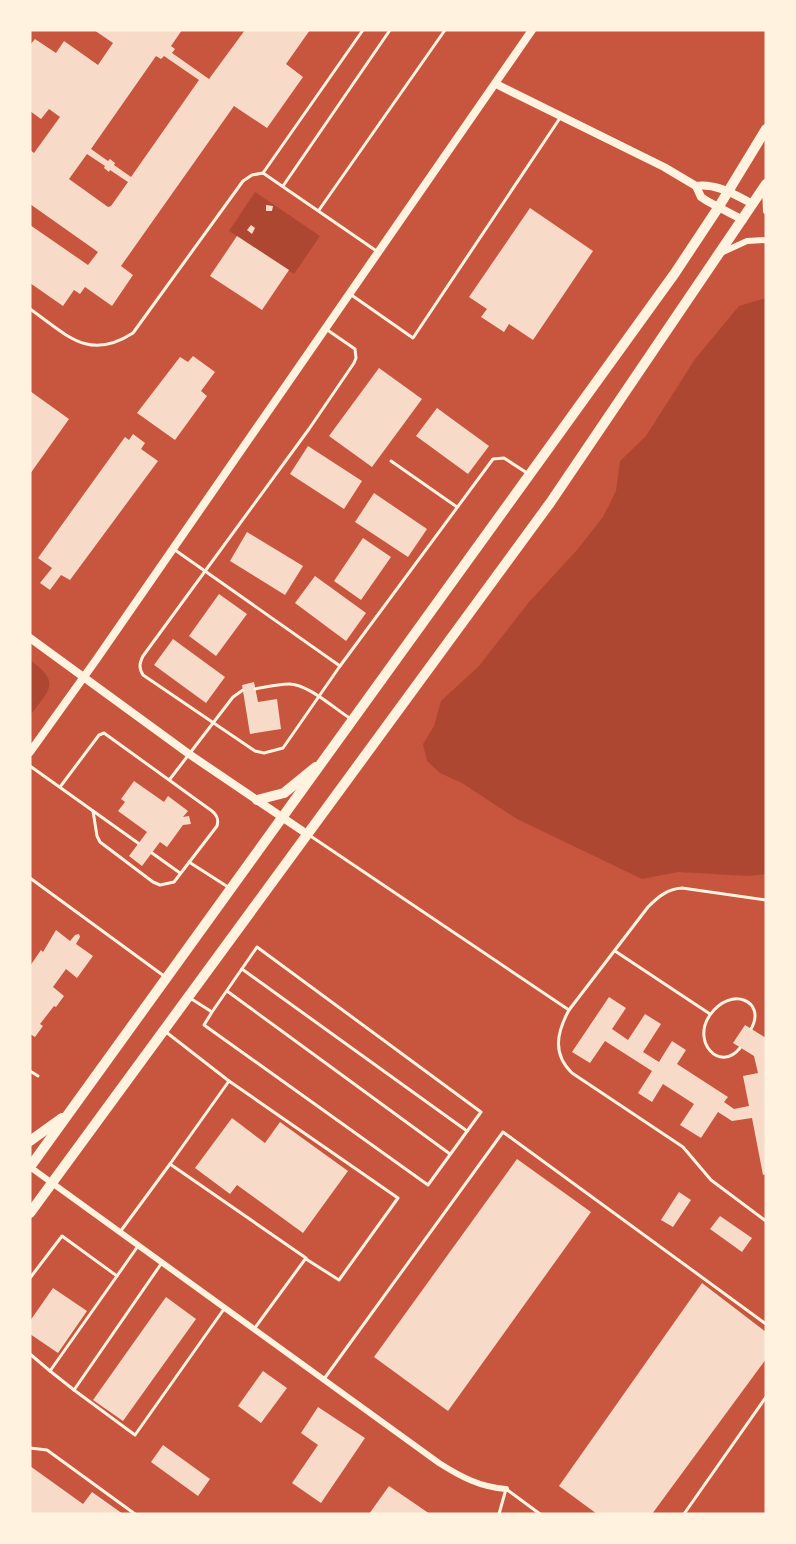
<svg xmlns="http://www.w3.org/2000/svg" width="796" height="1544" viewBox="0 0 796 1544" font-family="'DejaVu Sans',sans-serif">
  <style>
    .green { fill: #ae4732 }
    .building { fill: #f7dbc8; fill-rule: evenodd }
    .lines { fill: none; stroke-linecap: round; stroke-linejoin: round }
    .service { stroke: #fff3e0; stroke-width: 3 }
    .minor { stroke: #fff3e0; stroke-width: 6 }
    .tertiary { stroke: #fff3e0; stroke-width: 8 }
    .trunk { stroke: #fff3e0; stroke-width: 10 }
  </style>
  <rect width="100%" height="100%" fill="#c8553d"/>
  <g class="green">
    <polygon points="255,192 320,236 294,274 229,231"/>
    <polygon points="766,298 766,874 748,876 678,872 642,879 517,819 462,783 440,773 427,761 423,744 434,726 441,701 479,666 529,602 577,550 603,517 616,491 620,461 646,436 695,359 739,306"/>
    <path d="M30 660C62 683 49 690 30 716Z"/>
  </g>
  <g class="building">
    <path d="M94 30H182L171 46 175 49 172 53 209 79 245 30H310L286 64 303 77 267 128 234 106 121 266 133 275 112 306 85 287 80 294 74 290 63 306 30 283V225L88 265 98 252 30 204V150L34 153 60 117 49 109 41 119 30 111V45L35 39 56 53 64 41 98 65 113 43ZM156 56 161 59 164 56 199 80 131 177 114 165 115 163 110 159 108 161 91 149ZM87 154 105 166 104 168 109 172 110 170 128 182 111 206 108 207 69 179Z"/>
    <polygon points="266,205 273,206 272,211 266,211"/>
    <polygon points="530,208 593,251 533,340 509,324 504,332 481,317 487,309 469,297"/>
    <polygon points="251,225 255,228 252,234 247,230"/>
    <polygon points="237,236 289,270 262,310 210,276"/>
    <polygon points="193,356 215,372 201,391 207,396 175,440 137,413 180,357 188,362"/>
    <polygon points="379,368 422,399 372,467 329,436"/>
    <polygon points="30,391 69,419 30,474"/>
    <polygon points="437,408 489,446 468,474 416,436"/>
    <polygon points="133,434 145,443 141,449 158,461 70,580 61,575 50,590 40,583 52,568 38,558 125,437 129,440"/>
    <polygon points="308,446 362,481 344,509 290,474"/>
    <polygon points="374,493 427,529 408,557 355,522"/>
    <polygon points="247,532 303,566 285,595 230,561"/>
    <polygon points="363,538 391,557 361,600 334,581"/>
    <polygon points="315,576 366,613 346,641 295,603"/>
    <polygon points="219,594 247,614 216,656 189,636"/>
    <polygon points="173,639 225,677 206,703 154,665"/>
    <polygon points="254,682 258,702 277,699 281,729 250,734 242,685"/>
    <polygon points="134,781 164,802 168,796 188,811 183,817 189,816 191,824 183,825 167,847 160,842 142,866 129,856 147,832 118,811 125,802 121,799"/>
    <polygon points="56,930 70,941 75,935 79,934 80,937 76,944 93,956 77,978 66,969 53,987 64,996 56,1007 54,1006 40,1024 43,1026 35,1037 30,1034 30,966 41,950 43,952"/>
    <polygon points="609,997 626,1008 612,1029 628,1040 645,1014 661,1024 643,1052 659,1062 672,1041 686,1050 677,1064 728,1097 724,1102 734,1109 749,1106 743,1076 758,1073 754,1056 733,1043 745,1025 766,1038 766,1174 763,1175 752,1118 732,1121 718,1112 701,1138 680,1125 694,1104 663,1084 652,1102 638,1093 652,1071 605,1041 590,1063 572,1052"/>
    <polygon points="232,1118 265,1143 280,1122 348,1171 303,1233 237,1185 230,1194 195,1168"/>
    <polygon points="517,1159 591,1212 448,1411 374,1357"/>
    <polygon points="679,1192 691,1200 673,1227 661,1220"/>
    <polygon points="720,1216 752,1238 742,1252 710,1229"/>
    <polygon points="702,1283 766,1332 766,1359 652,1514 597,1514 559,1486"/>
    <polygon points="53,1288 87,1311 58,1353 30,1334 30,1321"/>
    <polygon points="166,1297 196,1319 123,1421 93,1400"/>
    <polygon points="263,1371 287,1388 261,1423 238,1406"/>
    <polygon points="318,1407 365,1438 321,1503 292,1483 318,1445 301,1433"/>
    <polygon points="163,1445 210,1479 198,1496 151,1462"/>
    <polygon points="30,1466 83,1504 92,1492 123,1514 30,1514"/>
    <polygon points="389,1486 430,1514 369,1514"/>
  </g>
  <g class="lines">
    <g class="service">
      <polyline points="263,173 363,30"/>
      <polyline points="283,186 390,30"/>
      <polyline points="319,210 445,30"/>
      <polyline points="350,294 413,338 560,118"/>
      <path d="M30 309C66 334 88 362 133 333L243 181 252 175 263 173 378 252"/>
      <path d="M326 329 355 349 356 358 354 363 309 429 143 656C139 664 139 668 143 675L255 751 264 753 283 748 340 666 493 459 504 458 527 473"/>
      <polyline points="391,461 457,507"/>
      <polyline points="175,550 340,666"/>
      <path d="M255 689C266 687 278 684 289 684 308 684 335 709 351 719"/>
      <polyline points="30,766 138,843"/>
      <polyline points="170,779 233,697 243,690"/>
      <path d="M60 787 99 735 104 733 212 811C217 815 219 819 217 826L174 882 160 885 153 882 100 842 97 836 93 811"/>
      <polyline points="309,835 569,1010"/>
      <polyline points="152,853 180,873"/>
      <polyline points="189,862 228,887"/>
      <polyline points="30,878 164,976"/>
      <path d="M766 900 682 888C667 889 658 897 648 907L569 1010C557 1032 552 1054 572 1073L683 1147 711 1180 766 1221"/>
      <polyline points="615,951 710,1014"/>
      <polyline points="242,969 467,1131"/>
      <polyline points="227,991 450,1154"/>
      <polyline points="190,998 212,1012 204,1025 428,1185 481,1112 257,947 212,1012"/>
      <polyline points="166,1032 229,1081 170,1164 306,1258 254,1329"/>
      <path d="M740 1048C720 1073 691 1042 710 1015 731 985 767 1001 751 1029"/>
      <polyline points="30,1071 38,1076"/>
      <polyline points="229,1081 398,1198 339,1280 306,1259"/>
      <polyline points="120,1232 170,1164"/>
      <polyline points="161,1264 74,1390 135,1435 224,1309"/>
      <polyline points="30,1278 62,1236 117,1276 138,1246"/>
      <polyline points="30,1354 50,1371 117,1276"/>
      <polyline points="50,1371 74,1390"/>
      <polyline points="324,1379 503,1132 766,1324"/>
      <polyline points="30,1448 47,1450 135,1514"/>
      <polyline points="499,1514 506,1489 540,1514"/>
      <polyline points="684,1514 766,1397"/>
    </g>
    <g class="minor">
      <polyline points="765,188 766,211"/>
      <polyline points="723,252 747,241 766,240"/>
      <path d="M30 1167 439 1463C461 1477 480 1487 506 1489"/>
    </g>
    <g class="tertiary">
      <polyline points="496,84 664,167 696,186 701,197 707,201 743,220"/>
      <path d="M696 186C717 183 735 195 753 204"/>
      <polyline points="30,638 189,754 307,834"/>
      <polyline points="30,752 96,660 532,30"/>
    </g>
    <g class="trunk">
      <polyline points="257,800 284,793 316,767"/>
      <polyline points="30,1141 62,1118"/>
      <polyline points="30,1167 675,273 718,208 766,129"/>
      <polyline points="30,1213 550,503 766,184"/>
    </g>
  </g>
  <rect width="796" height="1544" fill="none" stroke="#fff3e0" stroke-width="63"/>
</svg>
